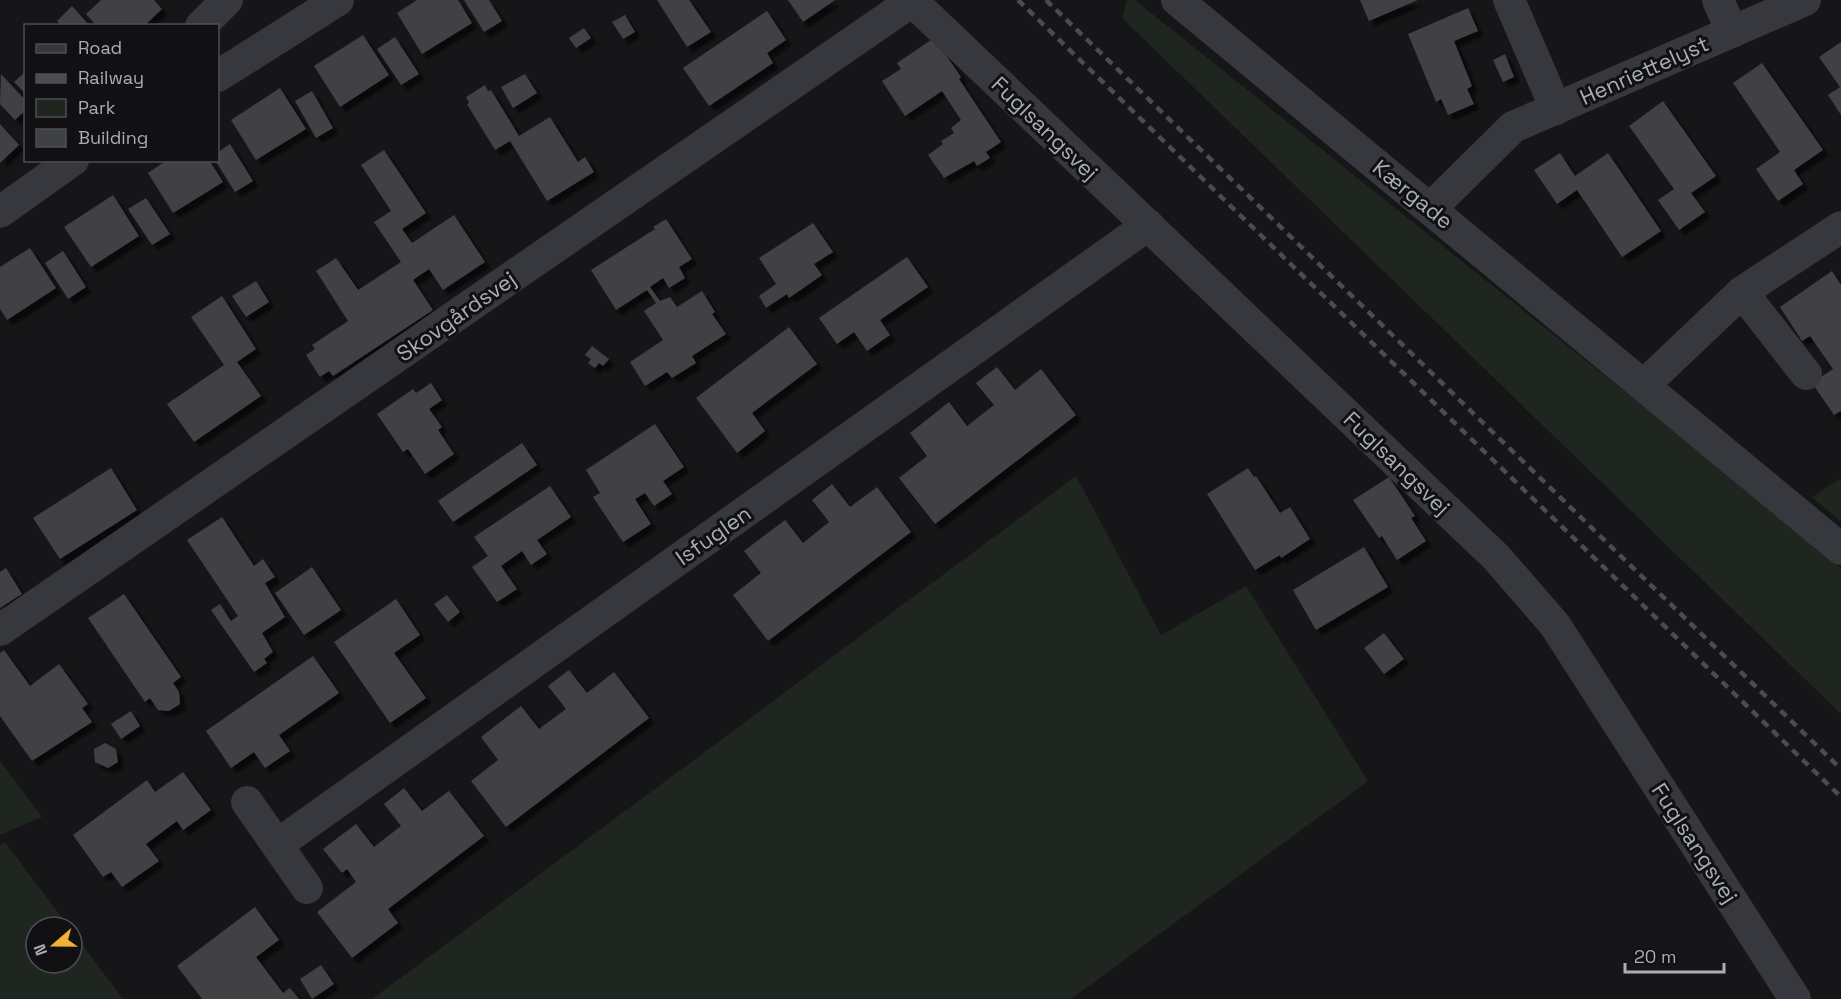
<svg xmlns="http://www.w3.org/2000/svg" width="1841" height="999" viewBox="0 0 1841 999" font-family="'Space Grotesk',sans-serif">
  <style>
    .green { fill: #1e261f }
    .building { fill: #404145; filter: url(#shadow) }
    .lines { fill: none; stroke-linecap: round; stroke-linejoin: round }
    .minor { stroke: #37383d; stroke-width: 32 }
    .rail { stroke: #4a4c52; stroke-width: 4.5; stroke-dasharray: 8 6; stroke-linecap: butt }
    .labels { text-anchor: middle; stroke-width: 6; stroke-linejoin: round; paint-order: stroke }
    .street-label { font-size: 22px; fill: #a8adb8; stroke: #111113 }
  </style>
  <defs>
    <filter id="shadow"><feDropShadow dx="5.5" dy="5.5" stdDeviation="1.5" flood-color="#0009"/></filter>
  </defs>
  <rect width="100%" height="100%" fill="#161618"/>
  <g class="green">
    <polygon points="1127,0 1135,0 1763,502 1841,568 1841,714 1122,18"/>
    <polygon points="1076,476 1161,635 1246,586 1368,781 1071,999 372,999"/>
    <polygon points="1841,478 1841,522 1812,497"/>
    <polygon points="0,761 42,817 0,835"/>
    <polygon points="5,842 69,927 36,927 36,963 72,963 72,931 123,999 0,999 0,845"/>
  </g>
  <g class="building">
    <polygon points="101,0 154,0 162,9 144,26 97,26 86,14"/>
    <polygon points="417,0 458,0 472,23 422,54 397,13"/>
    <polygon points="464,0 489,0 502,21 484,32"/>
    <polygon points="657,0 689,0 711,32 687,47"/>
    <polygon points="788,0 835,0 803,22"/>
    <polygon points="1360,0 1418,0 1369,21"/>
    <polygon points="72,6 90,26 61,26 57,21"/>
    <polygon points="1468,8 1478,31 1454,41 1472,86 1467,89 1474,104 1448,115 1441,99 1436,102 1408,34"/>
    <polygon points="767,11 786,40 767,53 773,63 709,106 683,68"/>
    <polygon points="625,15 635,32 623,39 612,22"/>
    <polygon points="584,28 591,38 576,48 569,38"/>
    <polygon points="363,35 389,75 340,107 314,66"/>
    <polygon points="395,37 419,74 401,85 377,49"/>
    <polygon points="934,38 961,77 959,79 1001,142 986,152 990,158 977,166 974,161 944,178 928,155 943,144 941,141 954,133 951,128 961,120 942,91 905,116 882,81 901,69 897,63"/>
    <polygon points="1841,42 1841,115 1828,95 1840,87 1819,57"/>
    <polygon points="1505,54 1514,77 1503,82 1493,60"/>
    <polygon points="1762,63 1823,150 1794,170 1803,184 1778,201 1756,169 1780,152 1733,83"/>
    <polygon points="26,71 26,94 14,82"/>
    <polygon points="1,74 26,101 26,110 15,120 0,104"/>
    <polygon points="525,74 537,93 513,108 501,87"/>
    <polygon points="485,85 488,91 491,90 519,136 550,117 578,162 585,157 594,172 547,201 510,141 495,150 467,104 469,103 466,97"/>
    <polygon points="280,88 306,129 256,160 231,120"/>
    <polygon points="312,91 333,128 316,138 295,101"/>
    <polygon points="1663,101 1716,176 1691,193 1705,212 1679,230 1658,200 1674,189 1629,126"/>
    <polygon points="0,124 19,145 0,163"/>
    <polygon points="230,144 253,181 235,192 215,160 218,160 218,152"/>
    <polygon points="384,150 426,213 402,229 412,243 454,215 485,262 443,290 429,269 413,280 433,310 333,376 329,371 320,377 306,355 315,349 312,345 348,321 316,271 336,258 358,290 401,262 374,222 391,211 361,165"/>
    <polygon points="1560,153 1575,176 1608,153 1661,231 1622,257 1577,190 1557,204 1534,170"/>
    <polygon points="167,160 209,160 223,182 173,213 148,173"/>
    <polygon points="113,195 139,236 91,267 64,227"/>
    <polygon points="146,198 170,234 152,245 128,209"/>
    <polygon points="666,219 692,259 679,267 685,278 669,288 663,278 650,287 660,301 670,297 677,307 702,291 715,312 712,314 726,334 692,356 696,363 672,378 667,372 645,386 630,362 663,340 644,311 656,303 647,290 616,310 591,270 655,229 653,227"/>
    <polygon points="813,223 833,252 814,264 822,275 789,298 787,294 766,308 759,296 776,284 759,258"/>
    <polygon points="30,248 56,288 7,320 0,309 0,267"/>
    <polygon points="63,251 86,287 68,299 45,263"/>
    <polygon points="907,257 928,287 880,320 890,335 867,351 854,332 837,344 819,318"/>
    <polygon points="1832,271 1841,285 1841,411 1834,415 1812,383 1833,369 1810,336 1802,341 1780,307"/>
    <polygon points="256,281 269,302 246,317 232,296"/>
    <polygon points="222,296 256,349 237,362 261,396 194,442 167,404 224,365 191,317"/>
    <polygon points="789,327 817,364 752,413 765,431 737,453 696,398"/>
    <polygon points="592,346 609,359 603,366 599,363 595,368 588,363 591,359 585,355"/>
    <polygon points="997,367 1015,390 1041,369 1076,415 935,524 899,478 927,456 910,433 949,402 967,426 994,405 976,383"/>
    <polygon points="431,383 442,400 429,409 442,427 438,430 454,454 425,474 408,449 403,452 377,414 413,389 416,393"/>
    <polygon points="655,424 684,467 663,481 672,494 654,506 645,493 635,499 651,524 623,542 593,497 600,493 586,470"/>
    <polygon points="522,443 537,465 453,522 438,501"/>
    <polygon points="111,468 137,510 60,559 33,518"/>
    <polygon points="1248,468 1254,477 1256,476 1280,513 1290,507 1310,539 1281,558 1280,555 1255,570 1207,494"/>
    <polygon points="1389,477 1415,516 1411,518 1426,541 1397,560 1382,536 1379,538 1353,500"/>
    <polygon points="832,484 850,507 877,487 911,532 768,641 733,595 761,573 744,551 785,520 803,543 829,522 812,500"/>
    <polygon points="550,486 571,517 537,540 547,554 531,565 522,551 501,566 517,589 497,602 472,567 488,556 474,537"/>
    <polygon points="222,517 254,566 263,559 275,577 265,583 285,617 262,633 273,652 264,659 267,663 254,672 211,610 220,604 231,621 238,616 187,540"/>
    <polygon points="1364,547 1388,587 1316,630 1293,590"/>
    <polygon points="312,567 341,610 304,635 275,593"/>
    <polygon points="6,568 22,594 0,608 0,572"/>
    <polygon points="124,594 181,677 173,683 179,692 180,704 169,711 158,710 150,698 145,702 88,618"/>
    <polygon points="447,595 460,612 448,622 434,604"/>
    <polygon points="396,599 420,635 394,653 426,698 390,723 334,642"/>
    <polygon points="1384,633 1404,659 1384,674 1364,648"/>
    <polygon points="4,650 30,686 59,664 88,704 82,708 92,722 32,761 0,716 0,653"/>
    <polygon points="313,656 339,693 279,735 290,751 265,768 254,752 231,768 206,731"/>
    <polygon points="569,670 587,693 614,672 649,718 506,827 471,781 498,760 481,737 521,706 539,729 566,709 548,686"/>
    <polygon points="131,711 140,726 121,739 111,724"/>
    <polygon points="105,743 116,749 118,762 108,768 95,762 94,749"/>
    <polygon points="183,772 211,810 183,830 177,821 146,844 159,861 122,887 111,872 103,877 73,835 147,780 155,792"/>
    <polygon points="404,788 422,811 449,791 484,836 388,909 398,923 352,958 317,912 356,882 347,869 342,873 323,849 356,824 374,847 401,826 384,804"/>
    <polygon points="255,907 279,940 256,957 283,993 290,988 299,999 202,999 177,966"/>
    <polygon points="321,965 334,984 312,999 300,979"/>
  </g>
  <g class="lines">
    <g class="minor">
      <polyline points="911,0 1496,557 1555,625 1795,999"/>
      <polyline points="1177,0 1841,549"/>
      <polyline points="1509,0 1556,109"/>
      <polyline points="1718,0 1732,32"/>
      <polyline points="201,26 227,0"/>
      <polyline points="218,76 338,0"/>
      <polyline points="1431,208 1513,127 1805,0"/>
      <polyline points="0,212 73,160"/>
      <polyline points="1742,292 1806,374"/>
      <polyline points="1644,385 1742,292 1841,227"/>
      <polyline points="0,630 912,1"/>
      <polyline points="247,802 307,888"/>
      <polyline points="277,845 1148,225"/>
    </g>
    <g class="rail">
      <polyline points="1018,0 1841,797"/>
      <polyline points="1046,0 1841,769"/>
    </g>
  </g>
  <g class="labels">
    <g class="street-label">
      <text transform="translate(1644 70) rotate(-24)" y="8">Henriettelyst</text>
      <text transform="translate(1045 128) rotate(44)" y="8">Fuglsangsvej</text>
      <text transform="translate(1413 194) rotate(39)" y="8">Kærgade</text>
      <text transform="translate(456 316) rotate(-35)" y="8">Skovgårdsvej</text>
      <text transform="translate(1397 463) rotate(44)" y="8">Fuglsangsvej</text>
      <text transform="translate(713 535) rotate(-35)" y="8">Isfuglen</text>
      <text transform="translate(1695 843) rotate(57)" y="8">Fuglsangsvej</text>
    </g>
  </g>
  <rect x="24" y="24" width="195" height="138" fill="#111113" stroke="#4d4f55" stroke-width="1.5"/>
  <rect x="36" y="44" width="30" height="9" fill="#37383d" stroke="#4d4f55" stroke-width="1.5"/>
  <text x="78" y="54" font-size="18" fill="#a8adb8">Road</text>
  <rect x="36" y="74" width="30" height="9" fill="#4a4c52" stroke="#4d4f55" stroke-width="1.5"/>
  <text x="78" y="84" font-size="18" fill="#a8adb8">Railway</text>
  <rect x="36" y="99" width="30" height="18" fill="#1e261f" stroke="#4d4f55" stroke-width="1.5"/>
  <text x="78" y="114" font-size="18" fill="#a8adb8">Park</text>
  <rect x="36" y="129" width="30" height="18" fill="#404145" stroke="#4d4f55" stroke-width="1.5"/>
  <text x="78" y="144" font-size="18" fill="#a8adb8">Building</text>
  <g transform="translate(54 945) rotate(250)"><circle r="28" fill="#111113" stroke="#4d4f55" stroke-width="1.5"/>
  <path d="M0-4.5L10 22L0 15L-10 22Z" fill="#f2b134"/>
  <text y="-9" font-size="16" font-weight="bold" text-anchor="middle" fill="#a8adb8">N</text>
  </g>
  <path d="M1625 963v9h99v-9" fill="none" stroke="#a8adb8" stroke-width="3"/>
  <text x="1634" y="963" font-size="18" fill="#a8adb8" stroke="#111113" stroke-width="4.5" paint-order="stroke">20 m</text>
</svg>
